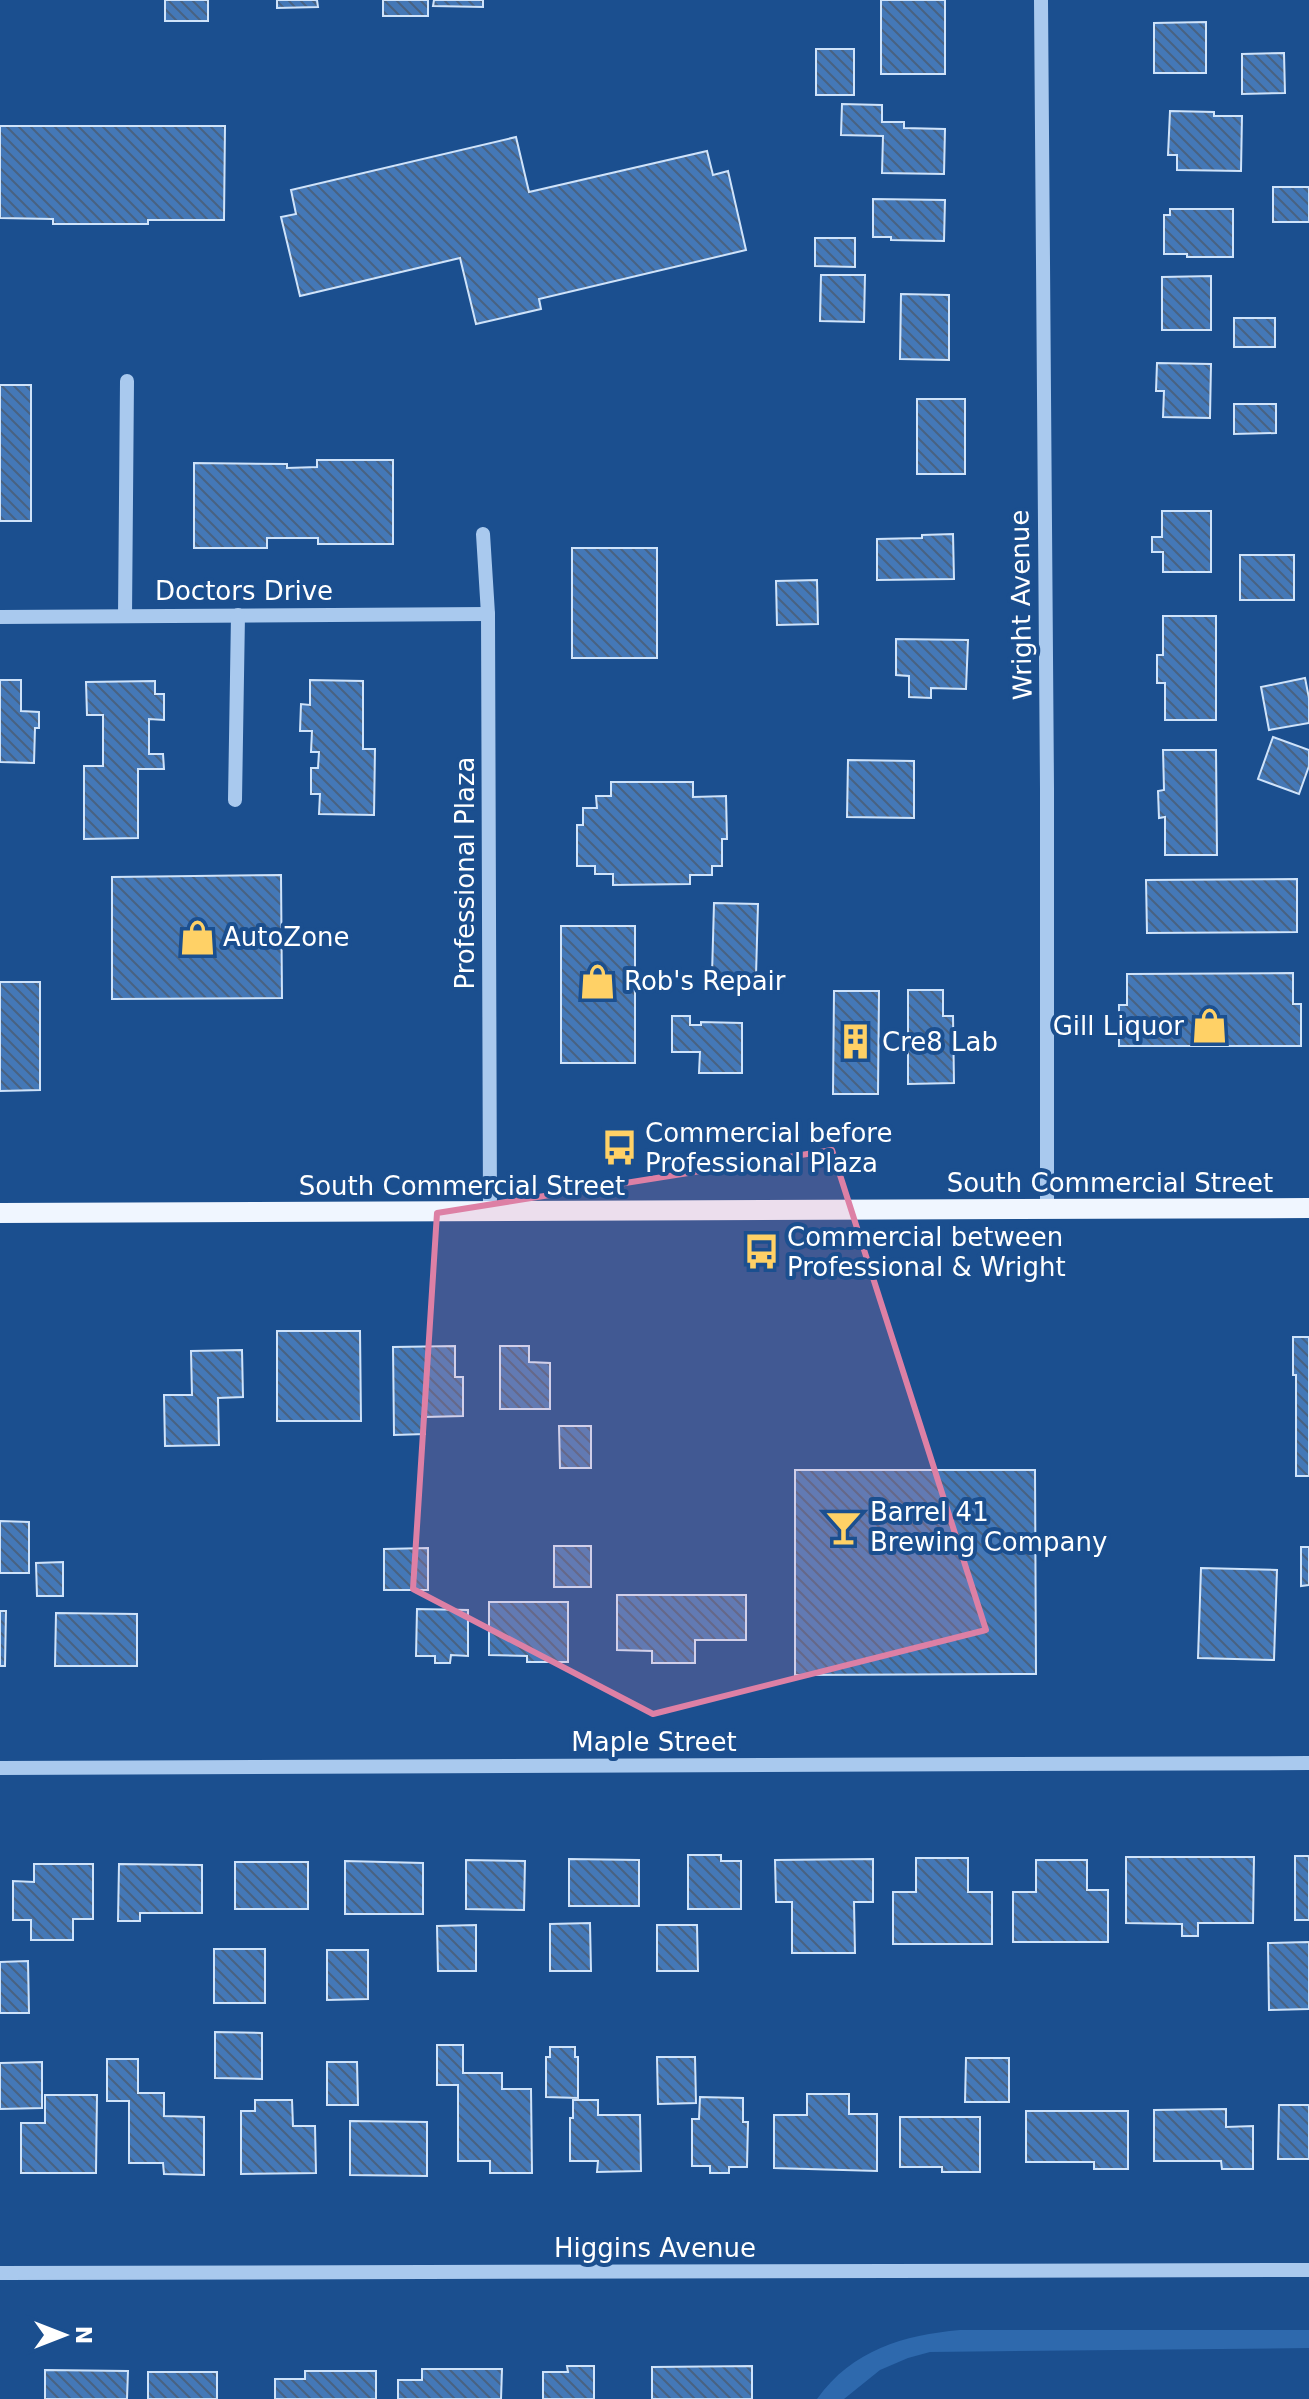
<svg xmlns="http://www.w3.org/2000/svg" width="1309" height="2399" viewBox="0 0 1309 2399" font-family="'DejaVu Sans',sans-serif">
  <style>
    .pitch { fill: #2e69ad }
    .building { fill: url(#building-back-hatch); stroke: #cfe3fa; stroke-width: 2 }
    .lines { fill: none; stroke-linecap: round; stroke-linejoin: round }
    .minor { stroke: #a9c9ee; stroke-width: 14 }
    .major { stroke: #f0f6ff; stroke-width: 20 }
    .marked { fill: #dd80a5; fill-opacity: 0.2; stroke: #dd80a5; stroke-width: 6; stroke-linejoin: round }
    .labels { text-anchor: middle; stroke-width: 8; stroke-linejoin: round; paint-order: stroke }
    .street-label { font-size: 26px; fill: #fff; stroke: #1b4f8f }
    .poi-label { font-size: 26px; fill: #fff; stroke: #1b4f8f; text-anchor: start }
  </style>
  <defs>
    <pattern id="building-back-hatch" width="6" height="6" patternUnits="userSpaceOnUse" patternTransform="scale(2)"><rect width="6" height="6" fill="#4478b7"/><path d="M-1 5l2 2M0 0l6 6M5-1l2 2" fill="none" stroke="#486282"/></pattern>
  </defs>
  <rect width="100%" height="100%" fill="#1b4f8f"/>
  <path class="pitch" d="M960 2330H1309V2348L930 2352 908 2358 880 2370 844 2399H817C852 2350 904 2335 960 2330Z"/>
  <g class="building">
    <rect x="165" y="0" width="43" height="21"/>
    <polygon points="277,0 317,0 318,7 277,8"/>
    <rect x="383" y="0" width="45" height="16"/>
    <polygon points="434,0 483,0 483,7 433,6"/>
    <rect x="881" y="0" width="64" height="74"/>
    <polygon points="1206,22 1206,73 1154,73 1154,23"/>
    <rect x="816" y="49" width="38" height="46"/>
    <polygon points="1284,53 1285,93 1242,94 1242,54"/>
    <polygon points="842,104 882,105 882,122 904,122 904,128 945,129 944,174 882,173 883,136 841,135"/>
    <polygon points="1170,111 1214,112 1214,116 1242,116 1241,171 1177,170 1177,155 1168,155"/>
    <polygon points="0,126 225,126 224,220 148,220 148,224 53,224 53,219 0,218"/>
    <polygon points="516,137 529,192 707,151 713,175 728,171 746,250 539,299 541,309 476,324 460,258 300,296 281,217 296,214 291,190"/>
    <rect x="1273" y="187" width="36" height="35"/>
    <polygon points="873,199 945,200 944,241 891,240 891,237 873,237"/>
    <polygon points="1170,209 1233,209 1233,257 1187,257 1187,254 1164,254 1164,215 1170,215"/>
    <polygon points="815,238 855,238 855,267 815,266"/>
    <polygon points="821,275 865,275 864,322 820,321"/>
    <polygon points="1211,276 1211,330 1162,330 1162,277"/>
    <polygon points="901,294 949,295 949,360 900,359"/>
    <rect x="1234" y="318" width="41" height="29"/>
    <polygon points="1157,363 1211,364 1210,418 1163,417 1164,391 1156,391"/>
    <rect x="0" y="385" width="31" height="136"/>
    <rect x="917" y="399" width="48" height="75"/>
    <polygon points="1234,404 1276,404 1276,433 1234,434"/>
    <polygon points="317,460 393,460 393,544 318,544 318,538 267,538 267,548 194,548 194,463 287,464 287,468 317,467"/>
    <polygon points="1162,511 1211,511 1211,572 1163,572 1163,552 1152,552 1152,537 1162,537"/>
    <polygon points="953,534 954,579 877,580 877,539 922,538 922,535"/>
    <rect x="572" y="548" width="85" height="110"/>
    <rect x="1240" y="555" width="54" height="45"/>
    <polygon points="817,580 818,624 777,625 776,581"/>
    <polygon points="1163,616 1216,616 1216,720 1165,720 1165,683 1157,683 1157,655 1163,655"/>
    <polygon points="896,639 968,640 966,689 931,688 931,698 909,697 909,676 896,675"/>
    <polygon points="1305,678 1309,698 1309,723 1269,730 1261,687"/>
    <polygon points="0,680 21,680 21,711 39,712 39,728 35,728 34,763 0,762"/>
    <polygon points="310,680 363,681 363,749 375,749 374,815 319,814 320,794 311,794 311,768 318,768 319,752 311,752 312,731 300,731 301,704 310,705"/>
    <polygon points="155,681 155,694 164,694 164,720 149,719 149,754 163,754 164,769 138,769 138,838 84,839 84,766 103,766 103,715 87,715 86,682"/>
    <polygon points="1273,737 1309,750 1309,766 1299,794 1258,779"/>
    <polygon points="1163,750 1216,750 1217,855 1165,855 1165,817 1159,818 1158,791 1164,790"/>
    <polygon points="848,760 914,761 914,818 847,817"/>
    <polygon points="611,782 693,782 693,797 726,796 727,839 722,839 722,866 712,866 712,875 690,875 690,884 613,885 613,874 595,874 595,866 577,866 577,825 583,825 583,808 597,808 596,796 611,796"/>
    <polygon points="281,875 282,998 112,999 112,877"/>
    <polygon points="1297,879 1297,932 1147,933 1146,880"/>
    <polygon points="714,903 758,904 756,976 712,975"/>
    <rect x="561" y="926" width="74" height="137"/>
    <polygon points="1293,973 1293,1004 1301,1004 1301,1046 1119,1046 1119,1005 1127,1005 1127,974"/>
    <polygon points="0,982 40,982 40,1090 0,1091"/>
    <polygon points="908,990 943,990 943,1016 953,1016 954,1083 908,1084"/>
    <polygon points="834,991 879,991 878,1094 833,1094"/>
    <polygon points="672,1016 690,1016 690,1025 701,1025 701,1022 742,1023 742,1073 699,1073 700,1052 672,1052"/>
    <polygon points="277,1331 360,1331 361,1421 277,1421"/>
    <polygon points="1293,1337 1309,1337 1309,1476 1296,1476 1296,1375 1293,1375"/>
    <polygon points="455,1346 455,1377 463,1377 463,1416 425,1417 425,1434 394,1435 393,1347"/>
    <polygon points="500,1346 529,1346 529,1362 550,1363 550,1409 500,1409"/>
    <polygon points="242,1350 243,1397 218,1398 219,1445 165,1446 164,1395 192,1395 191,1351"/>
    <polygon points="559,1426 591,1426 591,1468 560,1468"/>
    <polygon points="795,1470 1035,1470 1036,1674 795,1675"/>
    <polygon points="0,1521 29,1522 29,1573 0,1573"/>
    <rect x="554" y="1546" width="37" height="41"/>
    <polygon points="1301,1547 1309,1547 1309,1585 1301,1586"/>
    <polygon points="428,1548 428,1590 384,1590 384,1549"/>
    <polygon points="63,1562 63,1596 37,1596 36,1563"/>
    <polygon points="1201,1568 1277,1570 1274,1660 1198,1658"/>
    <polygon points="617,1595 746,1595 746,1640 695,1640 695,1663 652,1663 652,1651 617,1650"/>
    <polygon points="489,1602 568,1602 568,1662 527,1662 527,1656 489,1655"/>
    <polygon points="417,1609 468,1610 468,1656 451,1655 450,1663 435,1663 435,1656 416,1656"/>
    <polygon points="0,1611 6,1611 5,1666 0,1666"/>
    <polygon points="56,1613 137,1614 137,1666 55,1666"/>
    <polygon points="688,1855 721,1855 721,1861 741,1861 741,1909 688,1909"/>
    <rect x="1295" y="1856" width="14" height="64"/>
    <polygon points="1126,1857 1254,1857 1253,1923 1198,1923 1198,1936 1182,1936 1182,1924 1126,1923"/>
    <polygon points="916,1858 968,1858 968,1892 992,1892 992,1944 893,1944 893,1892 916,1892"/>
    <polygon points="569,1859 639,1860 639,1906 569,1906"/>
    <polygon points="873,1859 873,1902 854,1902 855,1953 792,1953 792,1902 776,1902 775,1860"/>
    <polygon points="466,1860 525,1861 524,1910 466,1909"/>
    <polygon points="1036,1860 1087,1860 1087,1890 1108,1890 1108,1942 1013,1942 1013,1892 1036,1892"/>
    <polygon points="345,1861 423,1863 423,1914 345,1914"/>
    <rect x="235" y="1862" width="73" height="47"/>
    <polygon points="34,1864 93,1864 93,1919 73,1919 73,1940 31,1940 31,1920 13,1920 13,1881 34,1882"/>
    <polygon points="119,1864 202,1865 202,1913 140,1913 140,1921 118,1921"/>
    <polygon points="590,1923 591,1971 550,1971 550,1924"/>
    <polygon points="476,1925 476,1971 438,1971 437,1926"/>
    <polygon points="657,1925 697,1925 698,1971 657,1971"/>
    <polygon points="1309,1942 1309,2009 1269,2010 1268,1943"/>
    <rect x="214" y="1949" width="51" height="54"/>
    <polygon points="327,1950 368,1950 368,1999 327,2000"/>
    <polygon points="28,1961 29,2013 0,2013 0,1962"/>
    <polygon points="215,2032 262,2033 262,2079 215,2078"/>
    <polygon points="437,2045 463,2045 463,2073 502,2073 502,2089 531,2089 532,2173 490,2173 490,2161 458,2161 458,2085 437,2085"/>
    <polygon points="550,2047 575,2047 575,2057 578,2057 578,2098 546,2097 546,2057 550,2057"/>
    <polygon points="657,2057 695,2057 696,2103 658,2104"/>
    <polygon points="966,2058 1009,2058 1009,2102 965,2102"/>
    <polygon points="107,2059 138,2059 138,2093 164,2093 164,2116 204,2117 204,2175 164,2174 163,2163 129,2163 129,2101 107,2101"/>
    <polygon points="42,2062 42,2108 0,2109 0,2063"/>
    <polygon points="327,2062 357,2062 358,2105 327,2105"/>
    <polygon points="807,2094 849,2094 849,2114 877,2114 877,2171 774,2168 774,2115 807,2115"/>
    <polygon points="45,2095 97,2095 96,2173 21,2173 21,2123 45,2123"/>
    <polygon points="700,2097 743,2098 743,2122 748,2122 747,2167 729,2167 729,2173 710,2173 710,2166 692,2166 692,2119 699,2119"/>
    <polygon points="255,2100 292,2100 293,2126 315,2126 316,2173 241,2174 241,2111 255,2111"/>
    <polygon points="573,2100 598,2100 598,2115 640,2115 641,2171 597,2172 598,2161 570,2161 570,2118 573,2118"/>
    <polygon points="1279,2105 1309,2105 1309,2159 1278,2159"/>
    <polygon points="1226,2109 1226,2127 1253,2126 1253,2169 1222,2169 1221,2161 1154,2161 1154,2110"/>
    <polygon points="1026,2111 1128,2111 1128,2169 1094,2169 1094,2162 1026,2162"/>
    <polygon points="900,2117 980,2117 980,2172 942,2172 942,2167 900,2167"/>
    <polygon points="350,2121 427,2122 427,2176 350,2175"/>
    <polygon points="567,2366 594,2366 594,2399 543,2399 543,2372 568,2372"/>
    <polygon points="752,2366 752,2399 652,2399 652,2367"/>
    <polygon points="422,2369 502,2369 501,2399 398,2399 398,2380 422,2380"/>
    <polygon points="45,2370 128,2371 127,2399 45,2399"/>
    <polygon points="305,2371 376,2371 376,2399 275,2399 275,2379 305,2379"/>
    <rect x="148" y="2372" width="69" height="27"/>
  </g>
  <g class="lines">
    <g class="minor">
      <polyline points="1041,0 1047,788 1047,1210"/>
      <polyline points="483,534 488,614 490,1212"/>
      <polyline points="125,616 127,381"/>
      <polyline points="0,617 488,614"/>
      <polyline points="235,800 238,615"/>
      <polyline points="0,1768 1309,1763"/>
      <polyline points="0,2273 1309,2270"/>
    </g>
    <polyline class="major" points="0,1213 1309,1208"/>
  </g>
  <path class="marked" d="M832 1150 986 1630 653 1714 413 1589 437 1213Z"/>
  <defs>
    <symbol id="shop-bare" viewBox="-9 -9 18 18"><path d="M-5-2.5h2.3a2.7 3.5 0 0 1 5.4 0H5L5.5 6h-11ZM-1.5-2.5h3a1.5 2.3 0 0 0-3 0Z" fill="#ffd166" stroke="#1b4f8f" stroke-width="2.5" paint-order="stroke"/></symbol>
    <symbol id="building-bare" viewBox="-9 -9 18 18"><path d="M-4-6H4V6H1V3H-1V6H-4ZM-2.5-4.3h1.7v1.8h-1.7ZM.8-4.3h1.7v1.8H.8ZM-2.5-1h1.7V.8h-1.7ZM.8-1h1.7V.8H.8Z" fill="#ffd166" stroke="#1b4f8f" stroke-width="2.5" paint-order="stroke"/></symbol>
    <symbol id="bus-bare" viewBox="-9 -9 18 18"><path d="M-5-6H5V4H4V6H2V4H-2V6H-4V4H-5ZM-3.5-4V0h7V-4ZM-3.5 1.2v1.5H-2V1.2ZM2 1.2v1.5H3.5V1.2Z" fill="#ffd166" stroke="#1b4f8f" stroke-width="2.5" paint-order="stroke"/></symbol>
    <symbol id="bar-bare" viewBox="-9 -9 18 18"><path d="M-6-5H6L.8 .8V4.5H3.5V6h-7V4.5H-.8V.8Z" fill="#ffd166" stroke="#1b4f8f" stroke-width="2.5" paint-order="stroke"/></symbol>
  </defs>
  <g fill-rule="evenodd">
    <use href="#shop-bare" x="172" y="912" width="51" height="51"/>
    <use href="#shop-bare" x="572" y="956" width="51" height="51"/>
    <use href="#shop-bare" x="1184" y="1000" width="51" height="51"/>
    <use href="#building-bare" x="830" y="1016" width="51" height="51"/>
    <use href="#bus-bare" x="594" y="1122" width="51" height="51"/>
    <use href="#bus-bare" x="736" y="1226" width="51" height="51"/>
    <use href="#bar-bare" x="818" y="1502" width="51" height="51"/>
  </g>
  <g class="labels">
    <g class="street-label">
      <text x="244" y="600">Doctors Drive</text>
      <text transform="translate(1021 605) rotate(-91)" y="9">Wright Avenue</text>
      <text transform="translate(465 873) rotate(-90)" y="9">Professional Plaza</text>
      <text x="1110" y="1192">South Commercial Street</text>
      <text x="462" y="1195">South Commercial Street</text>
      <text x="654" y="1751">Maple Street</text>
      <text x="655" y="2257">Higgins Avenue</text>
    </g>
    <g class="poi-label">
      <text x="223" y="946">AutoZone</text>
      <text x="624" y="990">Rob's Repair</text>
      <text x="1184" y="1035" text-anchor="end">Gill Liquor</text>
      <text x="882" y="1051">Cre8 Lab</text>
      <text x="645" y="1142">Commercial before<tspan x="645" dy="30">Professional Plaza</tspan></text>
      <text x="787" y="1246">Commercial between<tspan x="787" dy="30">Professional &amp; Wright</tspan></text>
      <text x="870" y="1521">Barrel 41<tspan x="870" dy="30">Brewing Company</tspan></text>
    </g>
  </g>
  <g transform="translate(64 2335) rotate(90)" stroke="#1b4f8f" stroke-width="6" paint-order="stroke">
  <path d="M0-6L14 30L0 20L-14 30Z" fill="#ffffff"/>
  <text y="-12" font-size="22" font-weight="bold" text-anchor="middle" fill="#ffffff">N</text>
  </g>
</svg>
